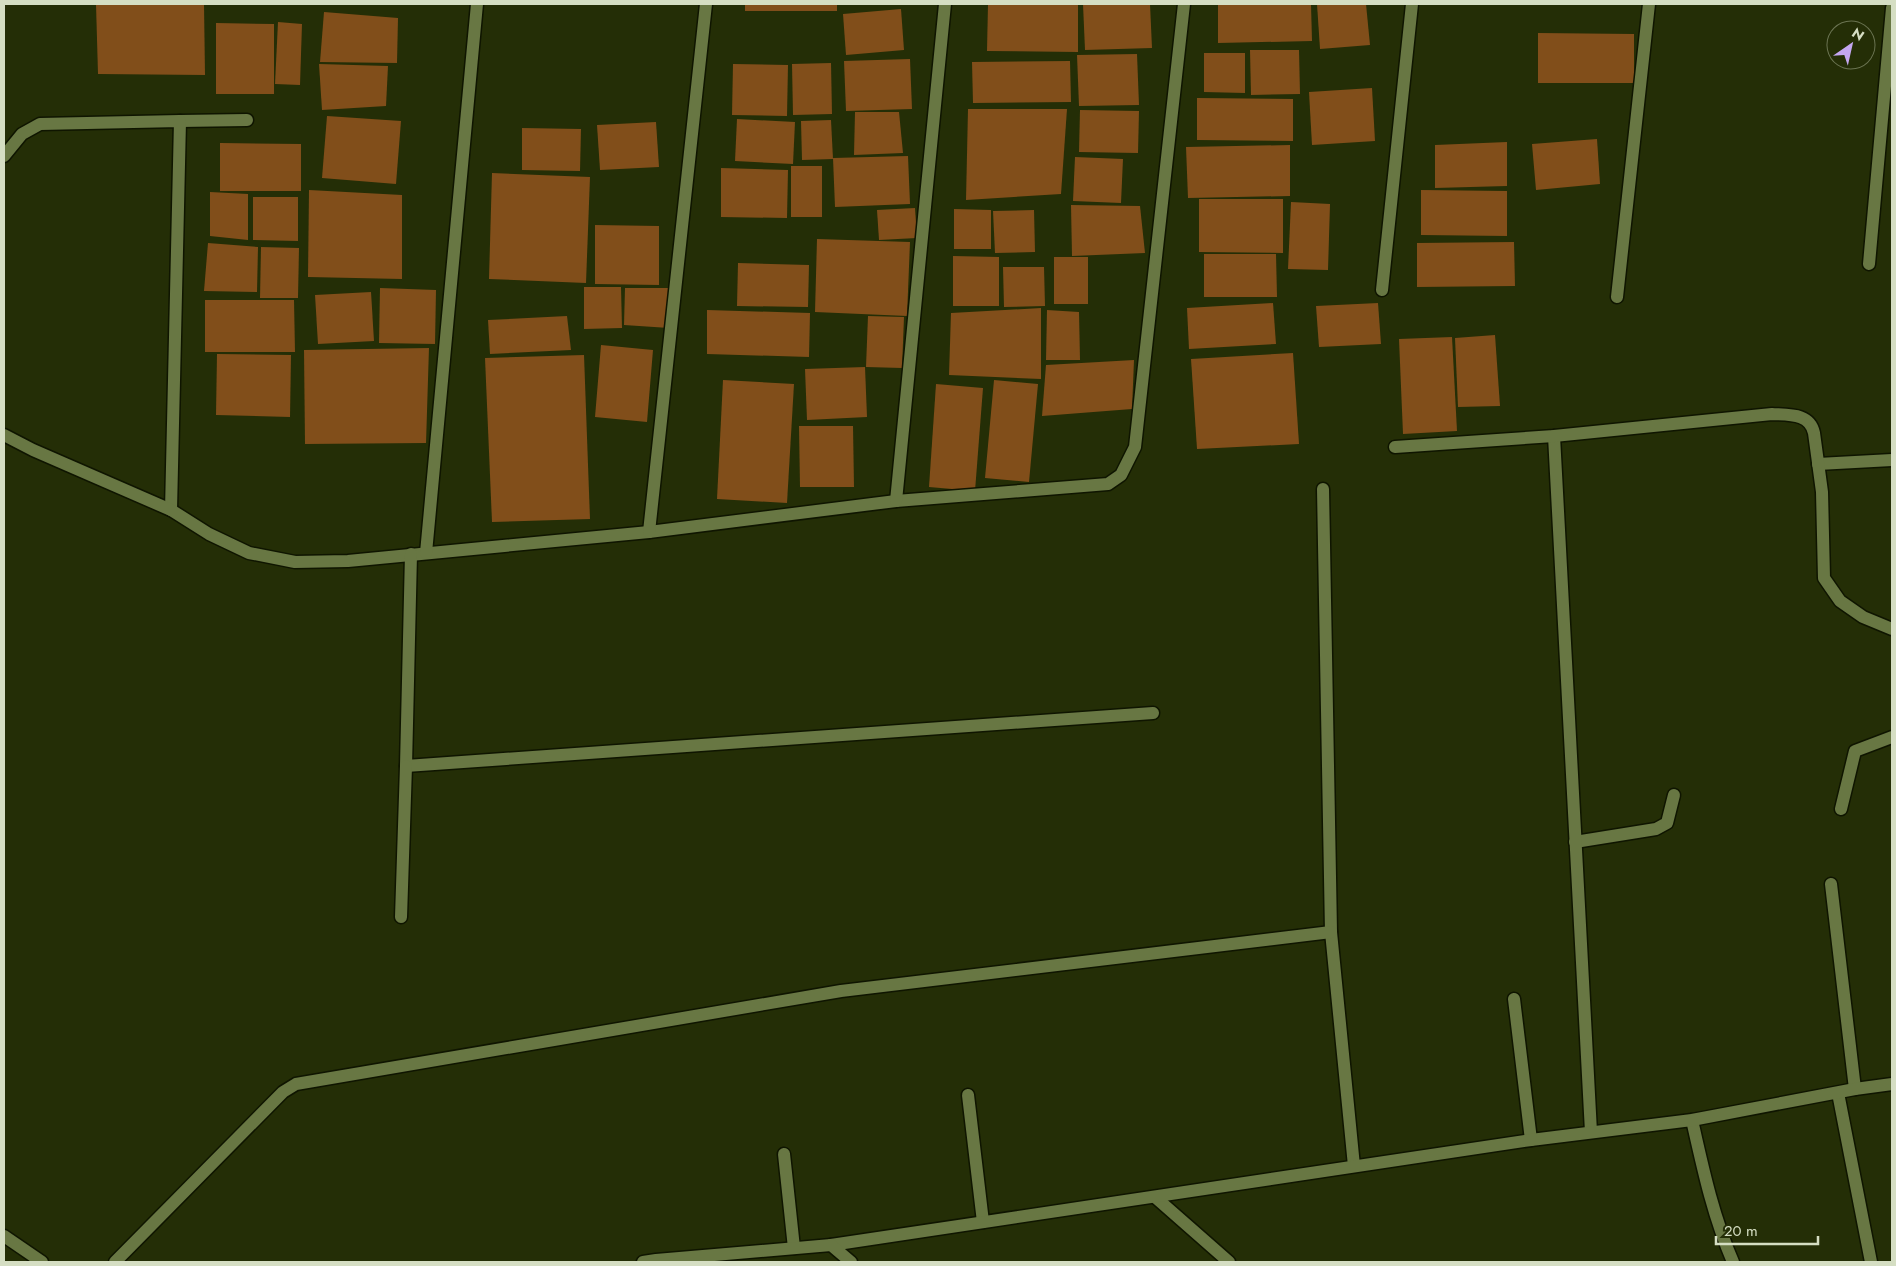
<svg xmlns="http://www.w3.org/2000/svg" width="1896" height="1266" viewBox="0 0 1896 1266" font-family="Jost,sans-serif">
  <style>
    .building { fill: #814e1a }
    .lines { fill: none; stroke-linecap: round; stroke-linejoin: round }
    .service-casing { stroke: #0f1500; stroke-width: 15 }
    .minor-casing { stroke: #0f1500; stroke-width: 15 }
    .service { stroke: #687743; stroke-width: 12 }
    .minor { stroke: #687743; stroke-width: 12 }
  </style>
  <rect width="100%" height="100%" fill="#242e06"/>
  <g class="building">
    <polygon points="96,4 204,4 205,75 98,74"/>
    <rect x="745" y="4" width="92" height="7"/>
    <polygon points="988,4 1078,4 1078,52 987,51"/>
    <polygon points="1083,4 1150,4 1152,48 1085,50"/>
    <polygon points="1218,4 1311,4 1312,41 1218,43"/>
    <polygon points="1317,4 1366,4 1370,45 1320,49"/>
    <polygon points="901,9 904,50 846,55 843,14"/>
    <polygon points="324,12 398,18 397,63 320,62"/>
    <polygon points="278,22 302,24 300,85 275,84"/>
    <polygon points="216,23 274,24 274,94 216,94"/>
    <polygon points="1538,33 1634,34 1634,83 1538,83"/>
    <polygon points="1250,50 1299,50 1300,94 1251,95"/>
    <polygon points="1204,53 1245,53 1245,93 1204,92"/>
    <polygon points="1137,54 1139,105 1079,106 1077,55"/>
    <polygon points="910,59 912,109 846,111 844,61"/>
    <polygon points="1070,61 1071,102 973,103 972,62"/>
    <polygon points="831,63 832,114 793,115 792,64"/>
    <polygon points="319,64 388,66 386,106 322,110"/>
    <polygon points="733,64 788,65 787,116 732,115"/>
    <polygon points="1372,88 1375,141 1312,145 1309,92"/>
    <polygon points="1197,98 1293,99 1293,141 1197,140"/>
    <polygon points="968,109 1067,109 1061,194 966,200"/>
    <polygon points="1080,110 1139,111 1138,153 1079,152"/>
    <polygon points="855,112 899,112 903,153 854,155"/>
    <polygon points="327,116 401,121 396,184 322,178"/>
    <polygon points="737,119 795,122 793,164 735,161"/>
    <polygon points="831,120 833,159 802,160 801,121"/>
    <polygon points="656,122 659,167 600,170 597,125"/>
    <polygon points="522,128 581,129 580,171 522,170"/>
    <polygon points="1597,139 1600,184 1536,190 1532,144"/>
    <polygon points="1507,142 1507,186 1435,188 1435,145"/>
    <polygon points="220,143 301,144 301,191 220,191"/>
    <polygon points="1290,145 1290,196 1188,198 1186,147"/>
    <polygon points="908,156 910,204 835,207 833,158"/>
    <polygon points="1075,157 1123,159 1121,203 1073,201"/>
    <rect x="791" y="166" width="31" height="51"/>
    <polygon points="721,168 788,170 787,218 721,217"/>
    <polygon points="492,173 590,177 586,283 489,279"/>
    <polygon points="309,190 402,195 402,279 308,277"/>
    <polygon points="1421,190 1507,191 1507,236 1421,235"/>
    <polygon points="210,192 248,194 248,240 210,236"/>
    <polygon points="253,197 298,197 298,241 253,240"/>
    <polygon points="1199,199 1283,199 1283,253 1199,252"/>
    <polygon points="1291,202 1330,204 1328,270 1288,269"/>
    <polygon points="1071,205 1140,206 1145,253 1072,256"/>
    <polygon points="915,208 917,238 879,240 877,210"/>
    <polygon points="954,209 991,210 991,249 954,249"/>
    <polygon points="1034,210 1035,252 995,253 993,211"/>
    <polygon points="595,225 659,226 659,285 595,284"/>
    <polygon points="817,239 910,242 907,316 815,312"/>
    <polygon points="1514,242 1515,286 1417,287 1417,243"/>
    <polygon points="208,243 258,247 257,292 204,291"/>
    <polygon points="261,247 299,248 298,298 260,298"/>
    <polygon points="1204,254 1276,254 1277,297 1204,297"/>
    <polygon points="953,256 999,257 999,306 953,306"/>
    <rect x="1054" y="257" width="34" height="47"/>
    <polygon points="738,263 809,265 808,307 737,306"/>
    <polygon points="1003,267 1044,267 1045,306 1004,307"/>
    <polygon points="584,287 621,287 622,328 584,329"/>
    <polygon points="380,288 436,290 435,344 379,343"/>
    <polygon points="625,288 672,288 669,328 624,325"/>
    <polygon points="371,292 374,341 318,344 315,295"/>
    <polygon points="205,300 294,300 295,352 205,352"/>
    <polygon points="1273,303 1276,344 1189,349 1187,308"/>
    <polygon points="1378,303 1381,344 1319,347 1316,306"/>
    <polygon points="1041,308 1041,379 949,375 951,313"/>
    <polygon points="707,310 810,313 809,357 707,354"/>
    <polygon points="1047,310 1079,312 1080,360 1046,360"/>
    <polygon points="567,316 571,350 490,354 488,320"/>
    <polygon points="868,316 904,317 902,368 866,367"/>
    <polygon points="1495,335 1500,406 1458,407 1455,338"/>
    <polygon points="1452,337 1457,431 1403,434 1399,339"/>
    <polygon points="601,345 653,350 647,422 595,417"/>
    <polygon points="429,348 426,443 305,444 304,350"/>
    <polygon points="1293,353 1299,444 1197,449 1191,359"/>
    <polygon points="217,354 291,355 290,417 216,415"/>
    <polygon points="584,355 590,519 492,522 485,358"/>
    <polygon points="1134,360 1132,409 1042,416 1046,365"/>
    <polygon points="865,367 867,417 807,420 805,369"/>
    <polygon points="723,380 794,384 787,503 717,499"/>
    <polygon points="994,380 1038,384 1029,482 985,478"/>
    <polygon points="936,384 983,388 975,491 929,487"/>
    <polygon points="799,426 853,426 854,487 800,487"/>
  </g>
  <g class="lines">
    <defs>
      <g id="service">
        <polyline points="1818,464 1892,460"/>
        <polyline points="1575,842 1656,829 1667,823 1674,795"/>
        <polyline points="968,1095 983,1222"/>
        <path d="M1692 1120C1703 1169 1713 1216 1733 1262"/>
        <polyline points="784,1154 794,1248"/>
      </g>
      <g id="minor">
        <polyline points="180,121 247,120"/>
        <polyline points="4,156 22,134 40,124 180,121 171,510"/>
        <polyline points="1869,264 1892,8"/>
        <polyline points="1382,290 1412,4"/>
        <polyline points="1617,297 1649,4"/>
        <polyline points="4,435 33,450 171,510 209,534 249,553 295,562 348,561 649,532 896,501 1108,484 1121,475 1135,447 1184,4"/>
        <polyline points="1554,436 1591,1132"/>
        <path d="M1395 447 1554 436 1772 414C1789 415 1810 413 1814 433L1822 492 1824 578 1840 601 1863 617 1892 629"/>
        <polyline points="1323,489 1331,932 1354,1166"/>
        <polyline points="896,501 945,4"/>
        <polyline points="649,532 706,4"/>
        <polyline points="426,553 477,4"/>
        <polyline points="411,554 406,766 1153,713"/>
        <polyline points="1841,809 1855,751 1892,737"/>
        <polyline points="1831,884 1855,1089"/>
        <polyline points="401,917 406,766"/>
        <polyline points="1514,999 1531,1140"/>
        <polyline points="1838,1093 1871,1262"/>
        <polyline points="1155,1197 1229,1262"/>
        <polyline points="4,1236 42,1262"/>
        <polyline points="831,1245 1531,1140 1692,1120 1855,1089 1892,1084"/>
        <polyline points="115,1262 283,1092 296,1084 841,991 1331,932"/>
        <polyline points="643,1262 656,1260 831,1245 851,1262"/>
      </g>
    </defs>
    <use href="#service" class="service-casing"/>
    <use href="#minor" class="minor-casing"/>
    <use href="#service" class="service"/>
    <use href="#minor" class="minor"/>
  </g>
  <rect width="1896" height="1266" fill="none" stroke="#d5dec3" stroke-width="10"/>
  <g transform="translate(1851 45) rotate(34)"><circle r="24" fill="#242e06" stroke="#6b7452"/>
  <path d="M0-4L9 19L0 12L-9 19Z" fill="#c4a7f1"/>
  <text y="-8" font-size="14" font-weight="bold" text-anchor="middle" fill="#d5dec3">N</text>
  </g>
  <path d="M1716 1236v8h102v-8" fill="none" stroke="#d5dec3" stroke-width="2.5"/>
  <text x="1724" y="1236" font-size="15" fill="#d5dec3" stroke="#242e06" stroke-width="4" paint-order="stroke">20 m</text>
</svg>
